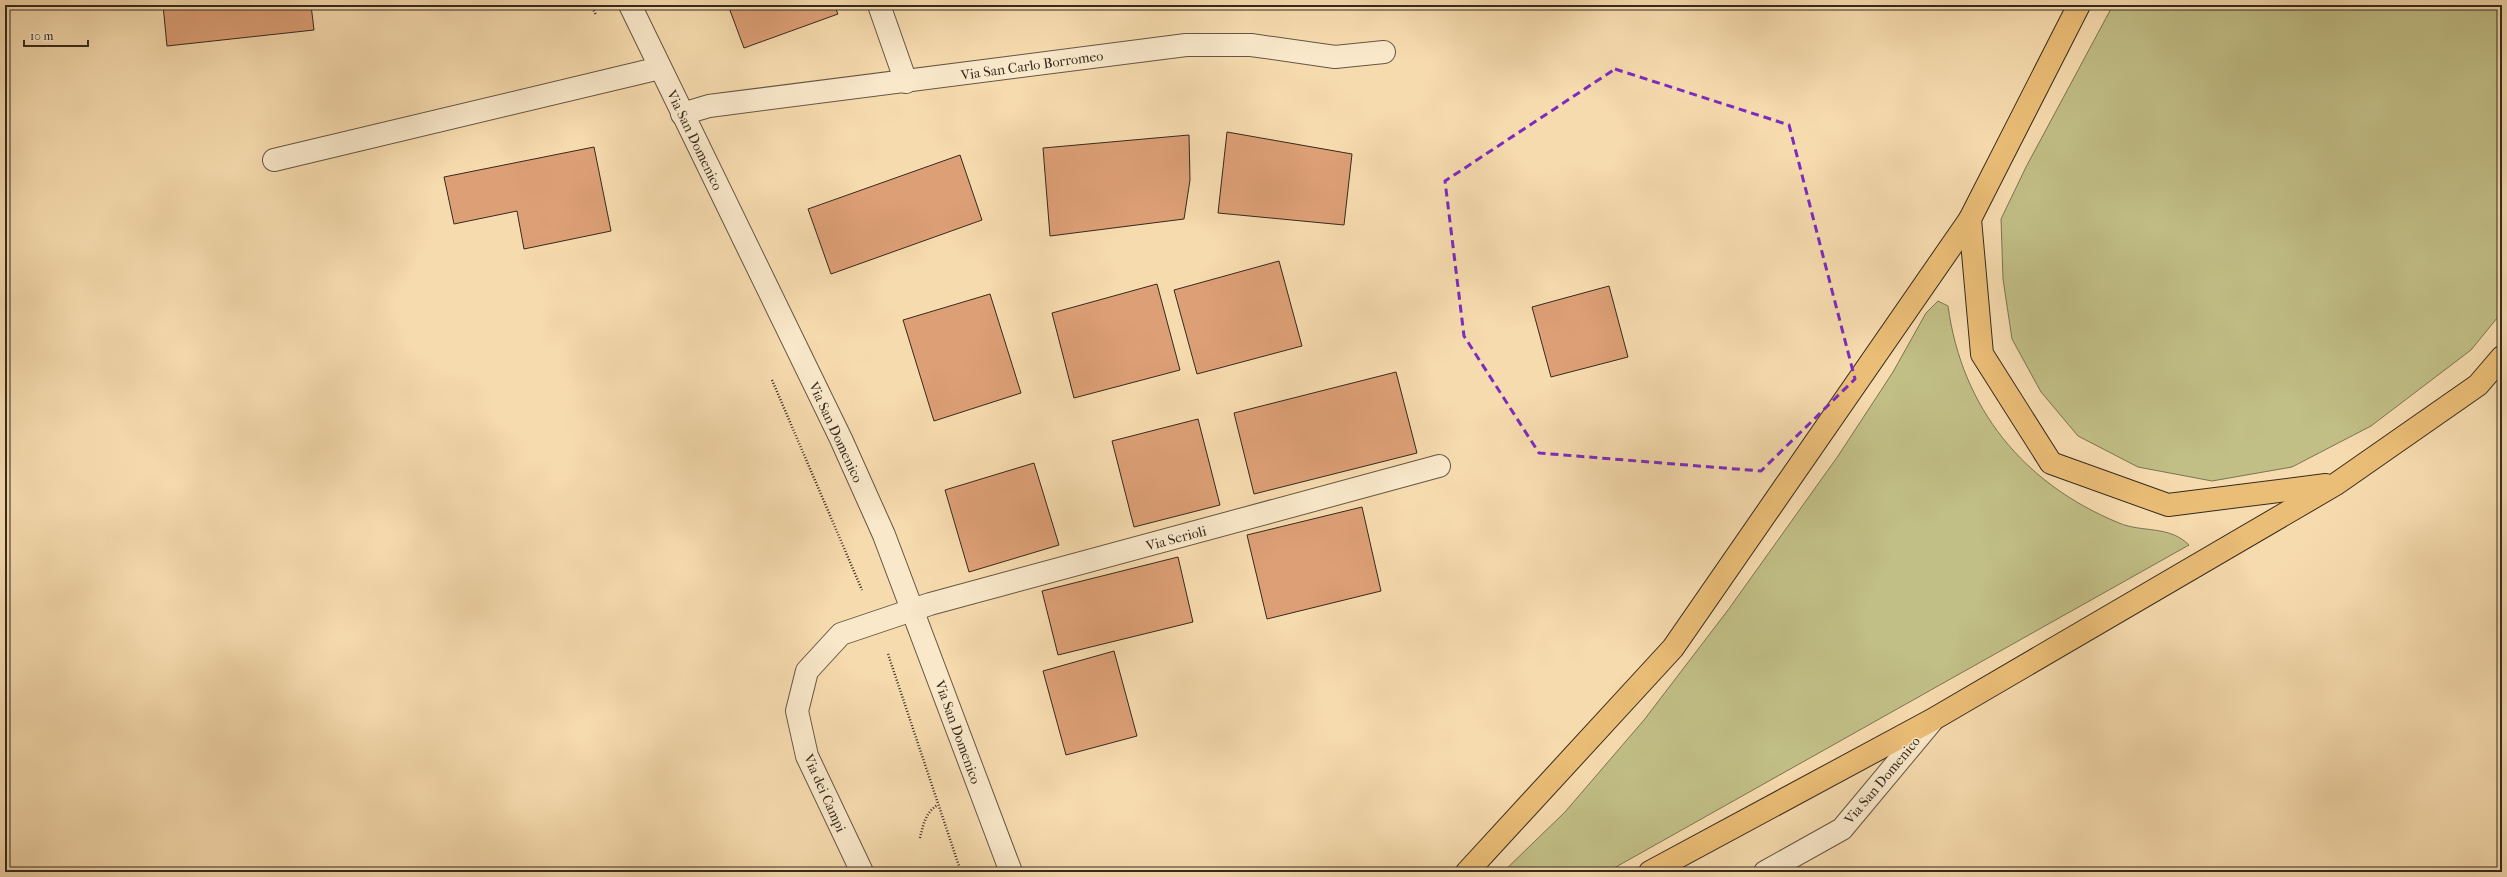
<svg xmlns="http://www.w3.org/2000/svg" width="2507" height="877" viewBox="0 0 2507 877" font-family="'IM FELL French Canon',serif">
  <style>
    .green { fill: #c1be86; stroke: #7b7452 }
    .building { fill: #dd9f76; stroke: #352a1e }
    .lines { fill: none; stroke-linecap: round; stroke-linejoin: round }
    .minor-casing { stroke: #655642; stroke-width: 24 }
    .primary-casing { stroke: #352a1e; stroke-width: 24 }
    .path { stroke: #352a1e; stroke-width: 2.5; stroke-dasharray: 1 2; stroke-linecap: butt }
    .minor { stroke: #f9e8ca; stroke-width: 22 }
    .primary { stroke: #ebbe77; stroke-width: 22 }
    .marked { fill: none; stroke: #7b2cbf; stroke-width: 3; stroke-dasharray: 8 5; stroke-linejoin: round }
    .labels { text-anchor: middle; stroke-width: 3; stroke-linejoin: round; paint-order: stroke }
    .street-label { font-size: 14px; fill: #352a1e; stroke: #f9e8ca }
  </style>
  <rect width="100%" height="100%" fill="#f6dbae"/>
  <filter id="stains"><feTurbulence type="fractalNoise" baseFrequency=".005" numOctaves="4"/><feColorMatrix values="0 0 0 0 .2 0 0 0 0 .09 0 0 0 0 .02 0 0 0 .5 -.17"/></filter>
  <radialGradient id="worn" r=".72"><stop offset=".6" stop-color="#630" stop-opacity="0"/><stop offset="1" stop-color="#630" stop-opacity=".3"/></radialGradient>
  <g class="green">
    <polygon points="2113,5 2502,5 2502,312 2471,350 2371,426 2292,467 2212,481 2138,467 2078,436 2041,392 2012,339 2003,279 2001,219 2026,167"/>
    <path d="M1938 301 1948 306C1962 409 2024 484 2119 523 2143 533 2169 525 2189 545L1607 872H1503L1565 812 1644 720 1728 610 1838 456 1893 372 1926 313Z"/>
  </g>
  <g class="building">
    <polygon points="163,5 311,5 314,30 167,46"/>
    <polygon points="728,5 834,5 838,14 744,48"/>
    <polygon points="1227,132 1352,154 1344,225 1218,213"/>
    <polygon points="1189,135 1190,180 1184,219 1050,236 1043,148"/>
    <polygon points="594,147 611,231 524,249 517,211 454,224 444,177"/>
    <polygon points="960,155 982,220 831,274 808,209"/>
    <polygon points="1279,261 1302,346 1197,374 1174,290"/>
    <polygon points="1157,284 1180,370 1074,398 1052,313"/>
    <polygon points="1609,286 1628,357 1551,377 1532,307"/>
    <polygon points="990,294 1021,393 934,421 903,320"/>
    <polygon points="1396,372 1417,453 1254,494 1234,413"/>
    <polygon points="1198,419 1220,505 1134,527 1112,441"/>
    <polygon points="1034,463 1059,545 969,572 945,490"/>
    <polygon points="1362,507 1381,591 1267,619 1247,535"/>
    <polygon points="1178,557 1193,622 1058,655 1042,591"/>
    <polygon points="1114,651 1137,736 1066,755 1043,671"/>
  </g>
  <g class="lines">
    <defs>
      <g id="minor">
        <polyline points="630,5 841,439 884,535 1011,872"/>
        <polyline points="879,5 906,82"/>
        <polyline points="682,114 709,106 1186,45 1251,45 1335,57 1384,52"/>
        <polyline points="274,160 660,68"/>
        <polyline points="862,872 807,756 797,711 807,671 841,634 930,604 1439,466"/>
        <polyline points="1765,872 1842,829 1932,721"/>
      </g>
      <g id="primary">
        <polyline points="2079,5 1970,219 1982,354 2051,463 2168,505 2326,485"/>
        <polyline points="1467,872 1673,648 1970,219"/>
        <polyline points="1650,872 1932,720 2336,484 2478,385 2502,357"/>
      </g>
    </defs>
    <use href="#minor" class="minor-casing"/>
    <use href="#primary" class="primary-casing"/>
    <g class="path">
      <polyline points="591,5 596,15"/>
      <polyline points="772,380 862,590"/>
      <polyline points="888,654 961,872"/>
      <path d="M920 838C923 825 926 811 938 805"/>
    </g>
    <use href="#minor" class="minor"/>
    <use href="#primary" class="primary"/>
  </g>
  <path class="marked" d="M1615 69 1789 125 1855 379 1761 471 1539 453 1464 336 1445 181Z"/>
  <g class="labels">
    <g class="street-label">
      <text transform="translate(1032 65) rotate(-8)" y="5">Via San Carlo Borromeo</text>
      <text transform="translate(695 140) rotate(64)" y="5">Via San Domenico</text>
      <text transform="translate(836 432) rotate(65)" y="5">Via San Domenico</text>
      <text transform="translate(1176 538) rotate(-15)" y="5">Via Serioli</text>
      <text transform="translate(958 732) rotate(70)" y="5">Via San Domenico</text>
      <text transform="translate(1882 780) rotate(-50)" y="5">Via San Domenico</text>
      <text transform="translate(825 793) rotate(66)" y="5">Via dei Campi</text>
    </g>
  </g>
  <rect width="2507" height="877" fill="none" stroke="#f6dbae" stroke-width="20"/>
  <rect x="6" y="6" width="2495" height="865" fill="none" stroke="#352a1e" stroke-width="2"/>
  <rect x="10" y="10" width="2487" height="857" fill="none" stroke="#352a1e"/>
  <path d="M24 40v6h64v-6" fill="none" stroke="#352a1e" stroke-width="2"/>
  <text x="30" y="40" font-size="12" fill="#352a1e" stroke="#f9e8ca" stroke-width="3" paint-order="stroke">10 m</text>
  <rect width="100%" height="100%" filter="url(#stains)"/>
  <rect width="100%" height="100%" fill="url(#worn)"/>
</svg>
